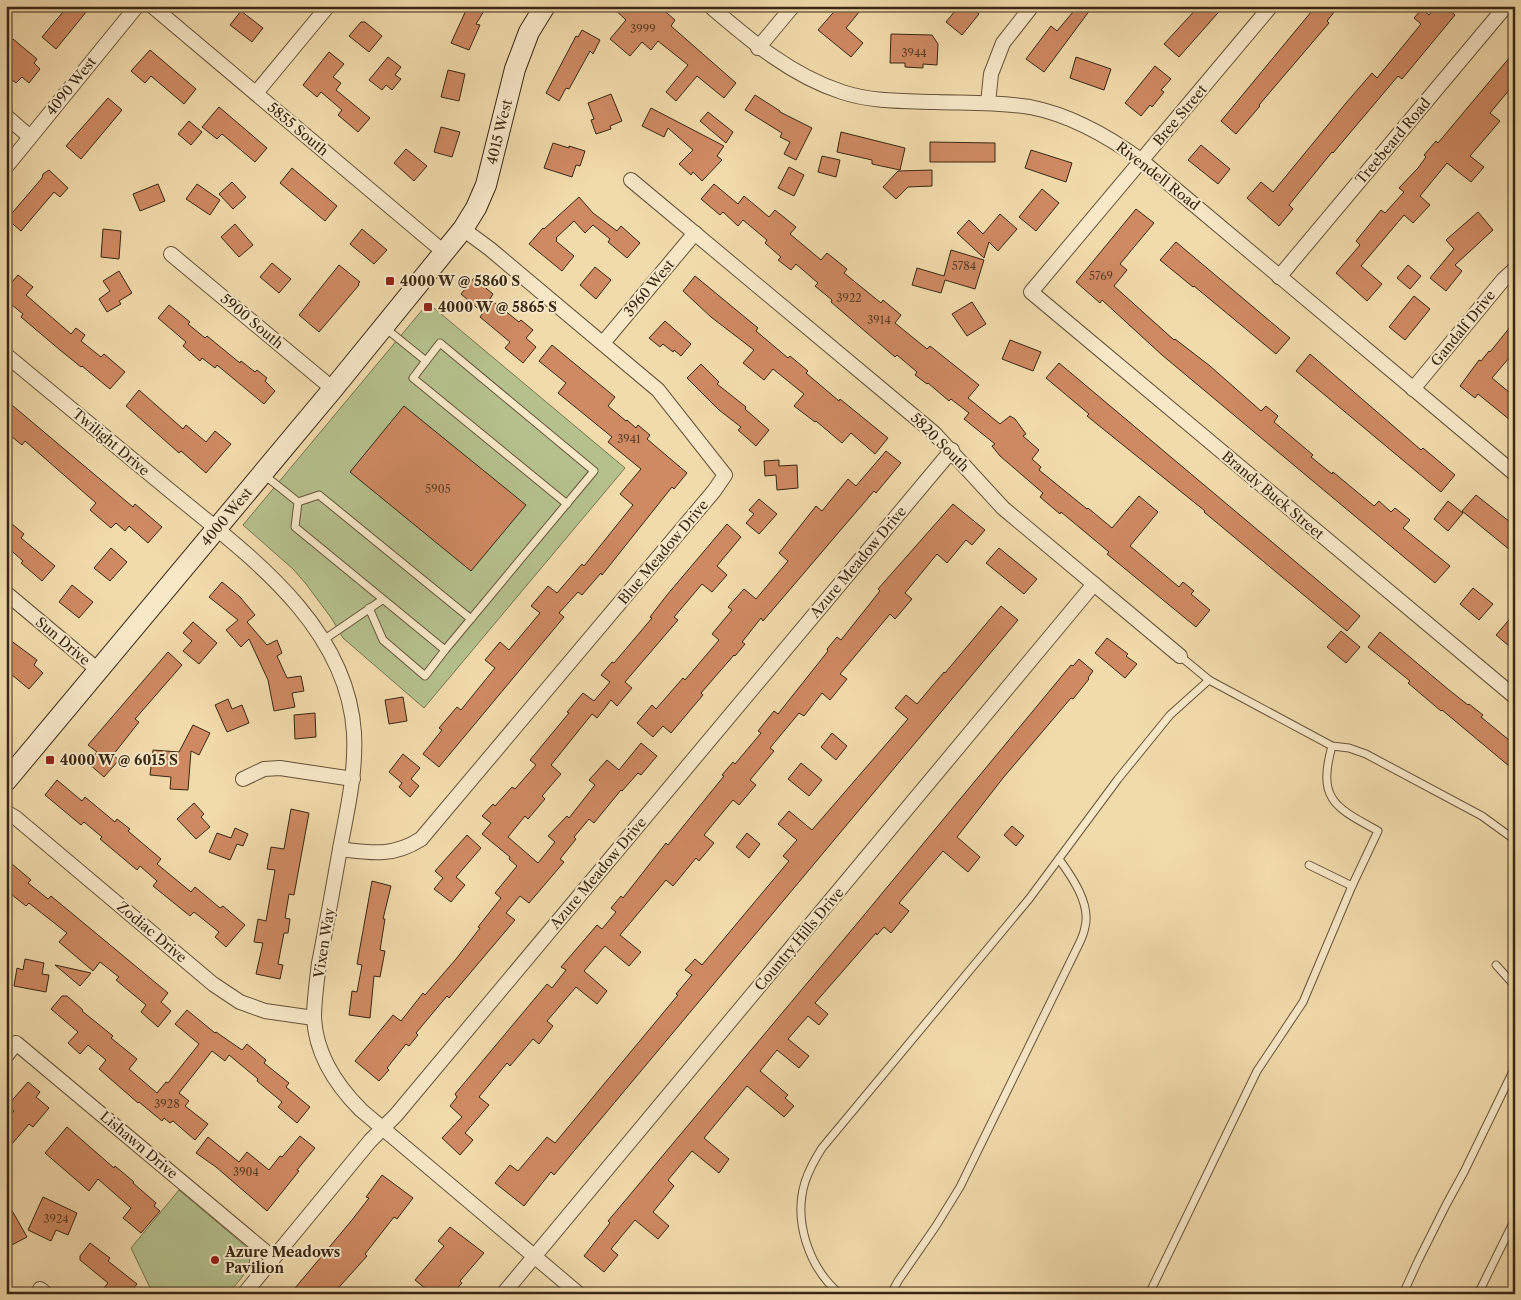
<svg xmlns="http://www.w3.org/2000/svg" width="1521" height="1300" viewBox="0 0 1521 1300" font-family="'Libre Caslon Text',serif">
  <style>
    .green { fill: #b5c18d; stroke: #767450 }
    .building { fill: #cf8a62; stroke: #382714 }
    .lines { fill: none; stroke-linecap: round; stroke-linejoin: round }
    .lane-casing { stroke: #66543a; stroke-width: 9 }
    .street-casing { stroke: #66543a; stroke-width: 16 }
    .secondary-casing { stroke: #382714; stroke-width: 22 }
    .lane { stroke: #f7e8c8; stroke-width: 7 }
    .street { stroke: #f7e8c8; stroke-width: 14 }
    .secondary { stroke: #f7e8c8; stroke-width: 20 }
    .poi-dot { fill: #8f2418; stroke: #f7e8c8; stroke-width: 2 }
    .labels { text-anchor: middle; stroke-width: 4; stroke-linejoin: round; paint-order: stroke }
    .number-label { font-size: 11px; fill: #5e4028 }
    .street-label { font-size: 14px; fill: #382714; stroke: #f7e8c8 }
    .poi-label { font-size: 14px; font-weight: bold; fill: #382714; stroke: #f7e8c8; text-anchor: start }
  </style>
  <rect width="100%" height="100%" fill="#f2dbab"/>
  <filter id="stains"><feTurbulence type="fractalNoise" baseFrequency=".004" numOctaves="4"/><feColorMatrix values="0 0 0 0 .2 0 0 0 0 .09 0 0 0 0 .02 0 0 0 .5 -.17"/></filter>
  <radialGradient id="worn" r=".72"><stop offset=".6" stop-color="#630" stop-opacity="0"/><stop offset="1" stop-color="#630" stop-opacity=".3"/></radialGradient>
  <g class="green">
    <polygon points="428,303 625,468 424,708 343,638 332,619 306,584 293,569 243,525"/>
    <path d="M179 1190 249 1249C254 1268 239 1280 228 1294H153L131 1248Z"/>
  </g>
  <g class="building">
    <polygon points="68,6 91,6 56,49 42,37"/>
    <polygon points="468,6 487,6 476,24 480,25 469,50 451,43"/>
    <polygon points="611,6 659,6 675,20 671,26 736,83 724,98 697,76 676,101 666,92 688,65 658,41 651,50 642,42 630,56 610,39 626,20"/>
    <polygon points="839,6 864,6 846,28 863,43 851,57 818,30"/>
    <polygon points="959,6 970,6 979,14 962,35 946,22"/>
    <polygon points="1078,6 1093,6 1044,72 1026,59 1051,26 1057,31"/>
    <polygon points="1199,6 1224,6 1179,57 1164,44"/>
    <polygon points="1316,6 1339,6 1327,21 1329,23 1259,105 1260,106 1236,134 1221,121"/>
    <polygon points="1436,6 1445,6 1455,15 1402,79 1398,76 1333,153 1332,152 1289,205 1293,209 1279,226 1247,198 1261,182 1273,192 1346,103 1372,73 1377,78 1417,29 1421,24 1414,18 1422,9 1429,15"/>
    <polygon points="241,11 263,28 252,42 230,25"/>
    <polygon points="361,22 365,22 382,36 369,52 349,36"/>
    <polygon points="582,30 600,40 593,54 590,51 569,89 566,88 559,101 546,93 576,36 578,37"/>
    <polygon points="891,34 932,35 938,44 937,65 923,64 923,68 905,67 905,63 890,63"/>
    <polygon points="13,39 37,59 34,63 40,69 29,83 22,77 16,83 6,75 6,46"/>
    <polygon points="150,50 196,89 184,104 151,76 145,83 131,71"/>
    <polygon points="1515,51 1515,83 1490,113 1500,121 1470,156 1484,167 1471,182 1447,163 1420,196 1430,205 1413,223 1404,215 1361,266 1382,284 1367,301 1336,273 1360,245 1356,241 1381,210 1385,213 1404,192 1399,188 1418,168 1426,157 1424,155 1436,141 1438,143"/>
    <polygon points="329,52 344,64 333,77 341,83 336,90 370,118 358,132 338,115 342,110 321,92 317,97 303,85"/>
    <polygon points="388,57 401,67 395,75 401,79 392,90 386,85 382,90 369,80"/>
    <polygon points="1076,57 1111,69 1104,90 1070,78"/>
    <polygon points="1155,66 1171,79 1161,90 1164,92 1152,107 1150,105 1141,116 1125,103"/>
    <polygon points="448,70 465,74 459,101 441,97"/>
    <polygon points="611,94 622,121 610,126 611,129 596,134 591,120 594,119 588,103"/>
    <polygon points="755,95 780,111 780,112 812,128 796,160 784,154 790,142 780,137 782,133 745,110"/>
    <polygon points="108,98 122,110 81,159 66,146"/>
    <polygon points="219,107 267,148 255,162 222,134 217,139 202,127"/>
    <polygon points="651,108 724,146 717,156 722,160 702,181 693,172 691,175 679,164 693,150 668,128 664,137 642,126"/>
    <polygon points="708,112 733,132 726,143 700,121"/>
    <polygon points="189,121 202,132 191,145 178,134"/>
    <polygon points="441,127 460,132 452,157 434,152"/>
    <polygon points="841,132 905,148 900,170 872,164 872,160 837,152"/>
    <polygon points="930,142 995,143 995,162 930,162"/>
    <polygon points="553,143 569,148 569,146 585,151 580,166 576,165 572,177 544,168"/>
    <polygon points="1201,145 1230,169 1218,184 1188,160"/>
    <polygon points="406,149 427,166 414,181 394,163"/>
    <polygon points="1031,150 1072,163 1066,182 1025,168"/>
    <polygon points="822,156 840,160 836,177 818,172"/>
    <polygon points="789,167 804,175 794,196 778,188"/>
    <polygon points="292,168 337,206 325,221 280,183"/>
    <polygon points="49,170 68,188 60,197 54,192 21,231 7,219 42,178 43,174"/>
    <polygon points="932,170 932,186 908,187 896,199 883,187 898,171"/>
    <polygon points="232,182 246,197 233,209 219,194"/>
    <polygon points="158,184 165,201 140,211 133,194"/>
    <polygon points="197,184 220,200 210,215 186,199"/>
    <polygon points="714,184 738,204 744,196 769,217 775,210 796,227 790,234 821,260 827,253 847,269 844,273 881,303 883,300 901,315 895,323 927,349 930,346 979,385 968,398 1000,424 1010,416 1015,419 1026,434 1023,436 1039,450 1032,459 1041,467 1039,470 1087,509 1088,508 1112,528 1139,496 1158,512 1130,546 1179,587 1183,582 1194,591 1191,594 1210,610 1196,627 1107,554 1109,552 1061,512 1060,514 1040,497 1043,493 1000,456 992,446 995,444 964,419 969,413 951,399 949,401 928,383 927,384 915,375 917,372 897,355 895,357 831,302 832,300 815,286 818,283 796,264 791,270 778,260 781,257 765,243 767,240 743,220 738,226 723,212 720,215 701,199"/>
    <polygon points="1042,189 1059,203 1036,231 1019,217"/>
    <polygon points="579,197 593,213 617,231 621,226 640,243 627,258 608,242 610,239 593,225 585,233 574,221 556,238 557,239 556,241 574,256 562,271 529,244 543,228 544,229"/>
    <polygon points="1136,209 1154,223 1120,264 1127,270 1114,286 1174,340 1175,339 1210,366 1261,411 1266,406 1278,416 1274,422 1313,455 1311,457 1332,474 1333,472 1374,506 1379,501 1391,512 1395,508 1410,520 1403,528 1450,566 1435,583 1162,355 1102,300 1100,303 1076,282"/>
    <polygon points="1478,212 1493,230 1455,265 1462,271 1446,291 1430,278 1454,249 1446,240"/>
    <polygon points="1000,214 1017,229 998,251 989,242 984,258 957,233 969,220 983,234"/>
    <polygon points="235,224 253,245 239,257 221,237"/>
    <polygon points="103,229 121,231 119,259 101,257"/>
    <polygon points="362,229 387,250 374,264 350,244"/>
    <polygon points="1176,242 1290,338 1276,354 1194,286 1193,287 1160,260"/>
    <polygon points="951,250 984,260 975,289 945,280 941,293 912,285 917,268 944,276"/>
    <polygon points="272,263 291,279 279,293 260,277"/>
    <polygon points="339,265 360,282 358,284 359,285 319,332 299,315"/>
    <polygon points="1408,265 1421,276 1410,289 1397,278"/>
    <polygon points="595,267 611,280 596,299 580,285"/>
    <polygon points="119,271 132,293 119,301 121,304 107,312 99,299 110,291 103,281"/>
    <polygon points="18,275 33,287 26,295 71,334 76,328 85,335 81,341 101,357 104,354 125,372 110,389 82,366 81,367 60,350 21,317 23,314 6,300 6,289"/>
    <polygon points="695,276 758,328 756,331 788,358 790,356 808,371 806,373 839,401 840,399 888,438 875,454 851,433 842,443 816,421 815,422 794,406 804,394 773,369 764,380 743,363 754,350 711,317 683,291"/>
    <polygon points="474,278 493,294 490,299 519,322 521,320 533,330 526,338 536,347 523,363 505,348 510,342 480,317 483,313 461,294"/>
    <polygon points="1414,296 1430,309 1405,340 1389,327"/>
    <polygon points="972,302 986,324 967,336 952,314"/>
    <polygon points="169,305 190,322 188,324 205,338 207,336 240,363 241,361 255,372 257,370 267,378 265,381 275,391 264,404 217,365 215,368 202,358 200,361 183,346 186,342 158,318"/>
    <polygon points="665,321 691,344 681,356 674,350 673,352 663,344 660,347 649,338"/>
    <polygon points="1515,321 1515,351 1492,378 1515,397 1515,424 1478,394 1475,398 1460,386 1479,360 1481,361 1489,351 1490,352"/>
    <polygon points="1010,340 1041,352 1033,371 1002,359"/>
    <polygon points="552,345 615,397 608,406 626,421 627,420 636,428 638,425 650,435 647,439 687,473 674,489 672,487 602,575 601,573 582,595 578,592 559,613 564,617 439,767 423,754 442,730 439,728 457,707 461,710 495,668 485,660 500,642 509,650 540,613 531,606 548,586 557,593 582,564 584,566 633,505 620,494 641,469 608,442 612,437 558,393 566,383 539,361"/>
    <polygon points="1310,354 1421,450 1423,448 1455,475 1441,492 1296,371"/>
    <polygon points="1059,363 1360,616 1347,631 1204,512 1205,511 1087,416 1089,414 1046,378"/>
    <polygon points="701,364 719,382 717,384 746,407 745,409 769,430 756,446 738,430 741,427 719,410 687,378"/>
    <polygon points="139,390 183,429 186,425 206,442 215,431 231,444 206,473 181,451 179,453 126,406"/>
    <polygon points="6,400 133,507 135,504 162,527 148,543 129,526 125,531 116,523 111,528 90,510 96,503 25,441 22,445 6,432"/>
    <polygon points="404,406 526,505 471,571 350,472"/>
    <polygon points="886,451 901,463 876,493 874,491 763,621 761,618 742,642 745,644 735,656 734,655 701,693 703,695 671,733 663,726 653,737 637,723 652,705 656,709 683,678 685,680 719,640 712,634 732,610 728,607 744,589 756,599 788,561 779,553 816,506 822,511 848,479 856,486"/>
    <polygon points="779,460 779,466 797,465 798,488 777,490 776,475 765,476 764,461"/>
    <polygon points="1476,495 1515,526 1515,554 1462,511"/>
    <polygon points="759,499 777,514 759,534 746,523 754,514 749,510"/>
    <polygon points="1448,501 1463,513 1448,531 1434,519"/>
    <polygon points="953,504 985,530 972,545 966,540 947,563 937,554 905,593 912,599 895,619 890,614 840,674 847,679 830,700 822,693 804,716 799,713 770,748 774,751 750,780 756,785 739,805 733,800 704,835 714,843 699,861 696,858 673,886 666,880 620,935 641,952 629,966 605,946 584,971 607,991 597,1004 576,987 547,1021 553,1026 539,1044 533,1039 510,1066 507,1063 479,1097 489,1105 465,1133 473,1140 460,1155 442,1138 462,1117 450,1106 457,1097 455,1094 547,984 552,988 566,970 561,967 597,925 602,929 616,912 611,908 621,896 623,898 666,843 668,845 724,776 722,775 733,762 735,764 761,733 758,731 774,711 778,714 828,651 827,649 837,637 841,640 880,591 878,589"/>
    <polygon points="6,519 24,534 21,538 55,566 42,581 21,563 23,561 6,546"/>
    <polygon points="727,524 741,537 717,566 727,575 712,592 702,584 674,617 678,620 625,682 632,688 617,706 611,700 597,718 592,714 551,765 561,774 542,796 545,799 528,819 525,816 508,837 538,863 555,842 548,836 567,816 569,818 595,785 589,780 607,760 619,770 641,743 657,756 641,775 638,773 622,791 621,790 594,823 589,819 574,837 576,839 560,859 564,862 529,903 520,896 506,913 515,920 449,998 447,996 416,1033 418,1035 409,1046 406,1044 387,1068 389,1070 379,1081 355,1061 393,1015 401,1021 423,993 425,995 456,959 480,928 478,927 501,898 495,893 517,866 509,859 510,857 482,834 491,823 482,816 493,804 495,806 512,787 515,789 536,765 530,760 569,713 567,712 583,693 594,701 610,682 601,675 612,662 614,663 652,618 650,617 667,595"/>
    <polygon points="111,548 127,562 110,581 94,568"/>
    <polygon points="999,548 1037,579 1024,594 986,563"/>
    <polygon points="222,582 240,597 255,615 247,622 267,645 277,640 282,653 277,656 287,678 301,676 304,691 292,693 295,707 274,711 268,680 249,639 241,647 226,630 238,620 209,597"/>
    <polygon points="72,585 93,602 79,618 59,602"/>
    <polygon points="1473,588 1493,604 1479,620 1460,604"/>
    <polygon points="1001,606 1018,620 554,1175 551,1172 524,1206 495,1183 510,1165 518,1171 547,1137 555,1143 678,995 676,994 692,975 685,970 695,959 702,965 789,861 783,856 797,840 778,824 789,811 812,830 908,719 895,708 906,695 917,704 944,672 945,673"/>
    <polygon points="1515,613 1515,651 1496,635"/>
    <polygon points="193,622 217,643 199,664 183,651 192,641 183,633"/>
    <polygon points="1341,631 1360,647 1346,663 1327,647"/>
    <polygon points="1380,632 1449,690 1468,705 1469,704 1483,715 1481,717 1515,745 1515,771 1442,710 1441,711 1408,683 1410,681 1368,647"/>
    <polygon points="6,637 37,660 34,665 43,673 29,689 6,670"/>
    <polygon points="1107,638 1128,654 1126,656 1137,664 1125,678 1095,653"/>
    <polygon points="168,652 182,665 135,719 139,722 113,755 119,760 104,777 88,763 97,752 88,745"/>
    <polygon points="1079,659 1093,671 1088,678 1089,679 1073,699 1071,698 1003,778 957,837 980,857 968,872 943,851 899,903 909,911 891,933 884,927 877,935 876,933 815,1003 828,1014 819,1025 808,1016 788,1039 809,1056 799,1068 777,1050 760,1071 788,1095 785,1098 794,1106 784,1117 747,1086 704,1138 729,1159 719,1173 692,1151 668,1180 674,1186 653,1212 669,1226 658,1239 635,1220 611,1249 618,1255 604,1272 584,1256 610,1223 608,1221 860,920 1071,665 1073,666"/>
    <polygon points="403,697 407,721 389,724 385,700"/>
    <polygon points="228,699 232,709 242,705 249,723 227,732 215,705"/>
    <polygon points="315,713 316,737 295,739 294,715"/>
    <polygon points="193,725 210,733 199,755 191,751 188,790 170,789 171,777 150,775 153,750 179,752"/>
    <polygon points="832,733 847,746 836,760 821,747"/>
    <polygon points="403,754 420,768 411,779 419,786 410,797 399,787 402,783 389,772"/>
    <polygon points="801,763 822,780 809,796 788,779"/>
    <polygon points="57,780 82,801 85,797 115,822 117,819 130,829 128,831 161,859 157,864 191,892 195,887 220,908 223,906 245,925 226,947 215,937 219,932 194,912 190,916 153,886 157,881 140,866 137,870 100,839 102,837 84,822 81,825 45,795"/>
    <polygon points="194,803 204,814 201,817 210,827 196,839 177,819"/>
    <polygon points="291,809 309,813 294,895 289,894 285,918 290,919 288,933 284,933 278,964 283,965 280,979 256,974 263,943 254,942 258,919 266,921 275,870 267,869 271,847 284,849"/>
    <polygon points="1012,826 1024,836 1016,846 1004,835"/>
    <polygon points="235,828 248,834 243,846 237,844 230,860 209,852 217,833 231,838"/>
    <polygon points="747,833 760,844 749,858 736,847"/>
    <polygon points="467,835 481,848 456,877 465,885 451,902 434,889 443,878 435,871"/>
    <polygon points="6,859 31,880 28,883 48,899 51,896 168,993 161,1002 171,1011 158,1027 141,1012 146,1005 116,980 119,977 100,962 93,971 59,942 67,933 29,903 26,906 6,890"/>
    <polygon points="372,881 391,886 383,919 385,919 380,950 385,951 380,977 374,976 370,1018 349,1015 352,991 357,992 362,965 357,964"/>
    <polygon points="25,959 44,963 42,974 49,975 46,992 14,986 17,968 23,970"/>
    <polygon points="55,965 91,973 80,986"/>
    <polygon points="62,996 67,996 83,1010 82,1011 113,1036 111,1038 137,1059 129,1069 157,1093 166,1082 168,1083 199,1044 175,1024 187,1010 215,1033 216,1032 242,1050 247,1044 266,1060 264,1063 289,1083 286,1087 310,1107 297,1123 278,1107 282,1102 257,1081 258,1079 229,1055 225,1061 212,1051 179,1093 189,1101 185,1106 208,1124 195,1140 173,1121 170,1123 164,1118 162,1121 139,1102 138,1103 99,1069 106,1060 88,1045 80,1054 68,1043 78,1032 51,1009"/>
    <polygon points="28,1082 40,1092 36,1097 49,1108 33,1127 29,1124 6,1151 6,1120 14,1111 8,1105"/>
    <polygon points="67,1127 114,1168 115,1166 134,1182 133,1183 156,1203 154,1206 160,1211 141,1233 123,1218 131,1208 98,1179 89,1191 45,1153"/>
    <polygon points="300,1136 315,1148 297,1170 299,1171 267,1211 216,1167 196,1153 208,1137 239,1162 247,1152 269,1170 280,1156 282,1157"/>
    <polygon points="382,1175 413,1198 397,1219 394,1217 365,1254 367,1256 333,1294 290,1294 352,1220 369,1198 366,1197"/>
    <polygon points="43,1197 77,1213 68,1235 56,1230 51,1241 28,1230"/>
    <polygon points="6,1200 27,1237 6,1248"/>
    <polygon points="450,1227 484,1253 460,1281 462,1283 452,1294 432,1294 415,1280 444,1246 438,1241"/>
    <polygon points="90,1243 110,1258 108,1261 137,1284 129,1294 99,1294 108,1283 80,1260 80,1256"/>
  </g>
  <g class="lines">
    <defs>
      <g id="lane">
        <polyline points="426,361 413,378 567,504"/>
        <polyline points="263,474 298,502 295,527 445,650 594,471 440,343 426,361 384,327"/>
        <polyline points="298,502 319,495 471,619"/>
        <polyline points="369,608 383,640 425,676 445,650"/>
        <polyline points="322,641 382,600"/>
        <polyline points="1180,656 1209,680"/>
        <polyline points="1309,865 1352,886"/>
        <polyline points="1496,965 1515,986"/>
        <path d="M840 1294C809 1268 793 1221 805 1182 809 1170 815 1159 822 1148L1029 899 1118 779 1170 715 1209 680 1332 746 1349 748 1366 754 1482 816 1515 840"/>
        <path d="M891 1294 898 1281 936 1226 960 1187 1078 946C1081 940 1084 933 1085 927 1091 904 1072 877 1059 859"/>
        <path d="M1149 1294 1257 1071 1303 1002 1352 886 1378 831C1335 807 1317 800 1332 746"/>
        <polyline points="1403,1294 1418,1261 1446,1205 1464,1172 1515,1067"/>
        <polyline points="1478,1294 1515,1219"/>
      </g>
      <g id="street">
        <polyline points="152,6 445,253"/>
        <path d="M710 6C751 41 790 75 842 92 872 102 904 101 936 102 967 103 999 102 1030 107 1071 115 1108 136 1142 161L1515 474"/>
        <polyline points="1271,6 1031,292 1515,697"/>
        <polyline points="758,48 793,6"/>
        <polyline points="256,93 328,6"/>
        <polyline points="988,103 991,74 1003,43 1032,6"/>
        <polyline points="6,116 30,137"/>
        <polyline points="6,167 137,6"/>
        <polyline points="631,180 934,433 1003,508 1180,656"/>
        <polyline points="171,254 333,389"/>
        <polyline points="1279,277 1506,6"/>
        <polyline points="603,343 695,233"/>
        <path d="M6 355C58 398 110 441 162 484 241 550 347 621 354 733 356 771 348 807 341 843 334 883 327 923 319 963 317 981 314 1000 314 1018 316 1054 336 1085 361 1110L579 1294"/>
        <polyline points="1413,389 1503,280 1515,269"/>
        <polyline points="6,593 98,670"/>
        <polyline points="243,779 264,769 280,768 353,779"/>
        <polyline points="6,812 16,818 213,984 240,1002 265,1011 314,1018"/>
        <path d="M340 849C371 853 393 857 421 839L714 491 725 475 658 390 490 249 463 229"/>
        <polyline points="6,1056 16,1043 273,1258"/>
        <polyline points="40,1289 46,1294"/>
        <polyline points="244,1294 370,1141 396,1115 952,450"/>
        <polyline points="503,1294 1094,584"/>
      </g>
      <g id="secondary">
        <path id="s1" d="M6 781 333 389 463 229 476 208 486 185 515 69 529 32 545 6"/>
      </g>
    </defs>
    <use href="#lane" class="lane-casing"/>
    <use href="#street" class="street-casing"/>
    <use href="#secondary" class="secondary-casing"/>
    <use href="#lane" class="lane"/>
    <use href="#street" class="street"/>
    <use href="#secondary" class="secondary"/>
  </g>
  <g class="poi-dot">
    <rect x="385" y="276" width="10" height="10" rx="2.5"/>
    <rect x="423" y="302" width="10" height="10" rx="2.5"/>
    <rect x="45" y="755" width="10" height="10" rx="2.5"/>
    <circle cx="215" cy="1260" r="5"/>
  </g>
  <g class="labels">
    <g class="number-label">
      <text x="643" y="33">3999</text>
      <text x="914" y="57">3944</text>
      <text x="964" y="270">5784</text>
      <text x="1101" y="280">5769</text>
      <text x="849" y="302">3922</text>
      <text x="879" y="324">3914</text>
      <text x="629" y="443">3941</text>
      <text x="438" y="493">5905</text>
      <text x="167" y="1108">3928</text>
      <text x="246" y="1176">3904</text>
      <text x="56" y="1223">3924</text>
    </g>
    <g class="street-label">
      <text transform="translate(71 86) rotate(-51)" y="5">4090 West</text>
      <text transform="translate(1180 115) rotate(-50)" y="5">Bree Street</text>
      <text transform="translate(298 129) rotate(40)" y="5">5855 South</text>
      <text dy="5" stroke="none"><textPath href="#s1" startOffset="821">4015 West</textPath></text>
      <text transform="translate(1393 141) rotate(-50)" y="5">Treebeard Road</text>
      <text transform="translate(1158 176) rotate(38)" y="5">Rivendell Road</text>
      <text transform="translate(649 288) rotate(-50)" y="5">3960 West</text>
      <text transform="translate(252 321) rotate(40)" y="5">5900 South</text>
      <text transform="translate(1463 328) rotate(-51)" y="5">Gandalf Drive</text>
      <text transform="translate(111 442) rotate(40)" y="5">Twilight Drive</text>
      <text transform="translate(940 442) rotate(45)" y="5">5820 South</text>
      <text transform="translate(1273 495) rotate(40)" y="5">Brandy Buck Street</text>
      <text dy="5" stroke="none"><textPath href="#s1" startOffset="344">4000 West</textPath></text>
      <text transform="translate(663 552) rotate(-50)" y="5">Blue Meadow Drive</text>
      <text transform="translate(858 562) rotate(-50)" y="5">Azure Meadow Drive</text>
      <text transform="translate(63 641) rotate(40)" y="5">Sun Drive</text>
      <text transform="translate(598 873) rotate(-50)" y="5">Azure Meadow Drive</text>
      <text transform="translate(152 932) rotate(40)" y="5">Zodiac Drive</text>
      <text transform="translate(799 939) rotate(-50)" y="5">Country Hills Drive</text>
      <text transform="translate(324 943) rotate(-81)" y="5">Vixen Way</text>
      <text transform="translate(139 1145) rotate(40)" y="5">Lishawn Drive</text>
    </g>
    <g class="poi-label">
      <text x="400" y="286">4000 W @ 5860 S</text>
      <text x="438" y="312">4000 W @ 5865 S</text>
      <text x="60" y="765">4000 W @ 6015 S</text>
      <text x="225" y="1257">Azure Meadows<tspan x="225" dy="16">Pavilion</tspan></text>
    </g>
  </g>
  <rect width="1521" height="1300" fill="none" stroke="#f2dbab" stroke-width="25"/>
  <rect x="8" y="8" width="1506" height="1285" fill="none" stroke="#382714" stroke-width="2.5"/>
  <rect x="12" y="12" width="1496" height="1275" fill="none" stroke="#382714"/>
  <rect width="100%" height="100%" filter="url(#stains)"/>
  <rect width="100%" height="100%" fill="url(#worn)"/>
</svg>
